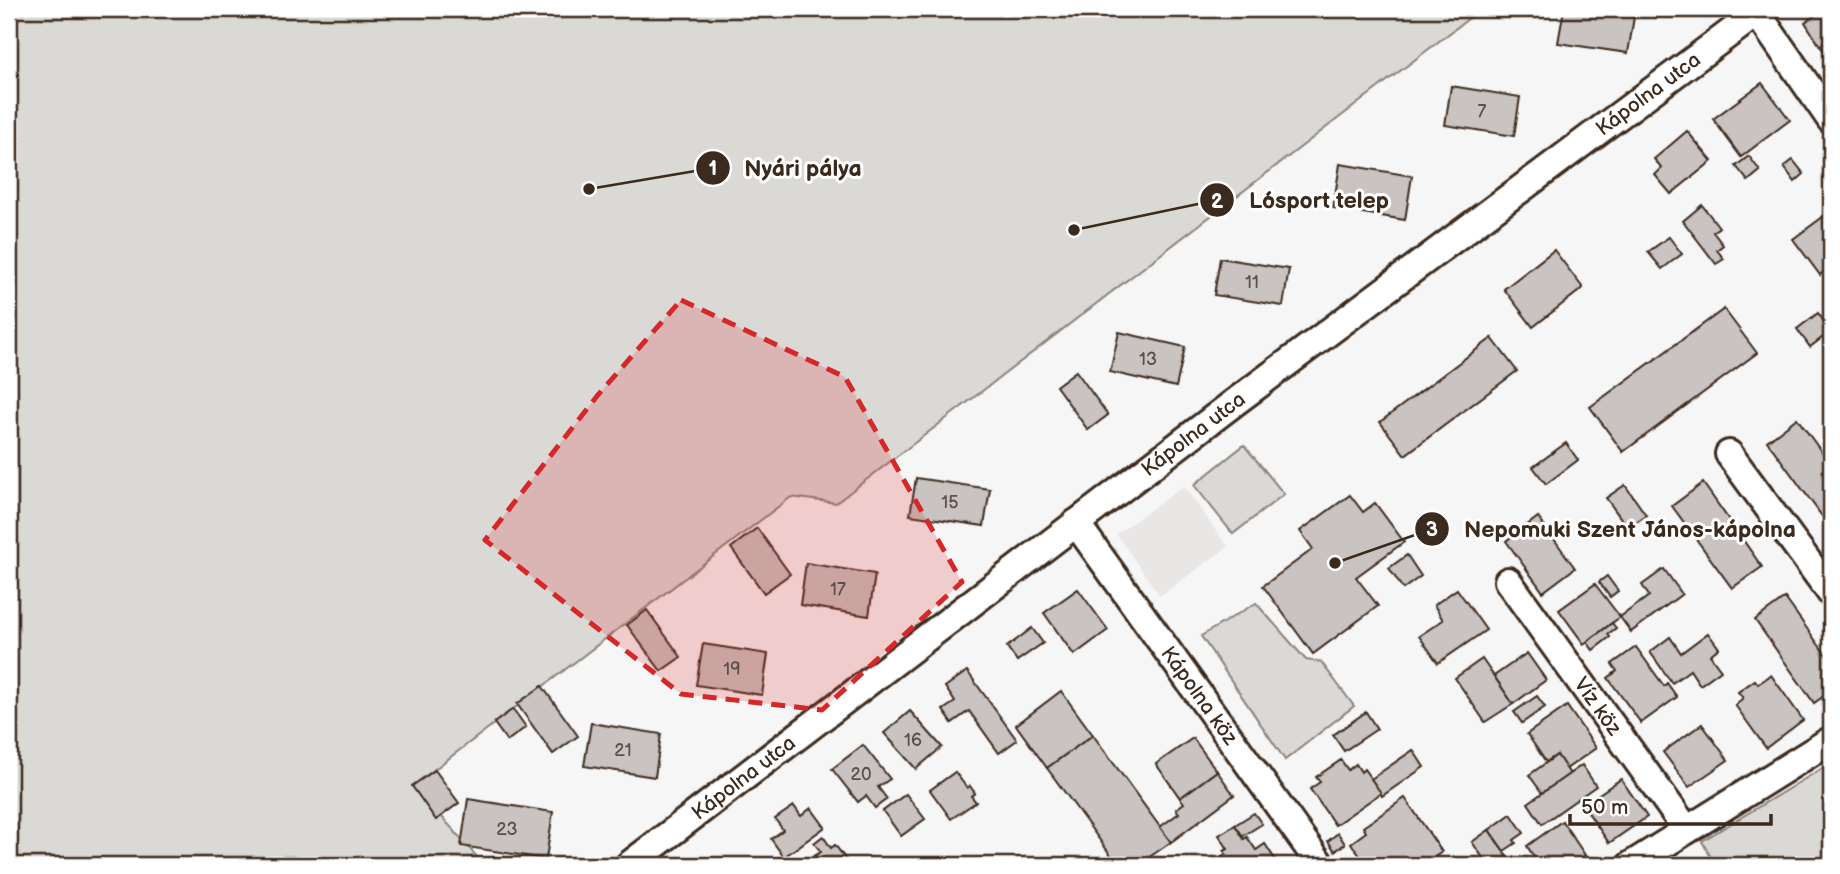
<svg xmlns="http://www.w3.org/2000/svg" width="1840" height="874" viewBox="0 0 1840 874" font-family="'Balsamiq Sans',sans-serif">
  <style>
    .built { fill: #e9e7e6 }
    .green { fill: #dbd9d6; stroke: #8b827a; stroke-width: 2 }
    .building { fill: #c9c3c1; stroke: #3b2a1e; stroke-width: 2 }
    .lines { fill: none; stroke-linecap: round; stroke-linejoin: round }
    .minor-casing { stroke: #3b2a1e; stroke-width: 32 }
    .minor { stroke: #fff; stroke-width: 26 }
    .marked { fill: #d62828; fill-opacity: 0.2; stroke: #d62828; stroke-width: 5; stroke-dasharray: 14 9; stroke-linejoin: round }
    .labels { text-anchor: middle; stroke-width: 6; stroke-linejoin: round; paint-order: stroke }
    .number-label { font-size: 18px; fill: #5e5047 }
    .street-label { font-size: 21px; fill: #3b2a1e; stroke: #fff }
    .leader { fill: none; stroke: #3b2a1e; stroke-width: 2.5 }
    .callout-dot { fill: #3b2a1e; stroke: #fff; stroke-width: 2.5 }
    .mark-label { font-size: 21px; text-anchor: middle; font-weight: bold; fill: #fff }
    .callout-label { font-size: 23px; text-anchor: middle; font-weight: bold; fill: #3b2a1e; stroke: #fff; stroke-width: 6; stroke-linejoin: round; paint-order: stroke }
  </style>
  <rect width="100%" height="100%" fill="#f7f6f6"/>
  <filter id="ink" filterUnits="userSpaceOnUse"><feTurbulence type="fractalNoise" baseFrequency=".0143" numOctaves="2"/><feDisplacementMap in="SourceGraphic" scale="14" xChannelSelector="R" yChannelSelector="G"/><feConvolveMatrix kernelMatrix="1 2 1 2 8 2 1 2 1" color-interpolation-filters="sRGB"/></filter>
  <g filter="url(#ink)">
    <polygon class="built" points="1184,486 1228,547 1160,596 1116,534"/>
    <g class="green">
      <polygon points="9,9 1481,9 836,503 791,497 414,785 484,865 9,865"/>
      <polygon points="1244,445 1284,494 1233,534 1194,485"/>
      <polygon points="1256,603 1306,660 1321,662 1354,706 1285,760 1201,636"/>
      <polygon points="1831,763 1831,865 1715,865 1702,841"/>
    </g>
    <g class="building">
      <polygon points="1564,9 1620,9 1635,11 1628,53 1558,43"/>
      <polygon points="1825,9 1831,9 1831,35 1820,46 1805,22"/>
      <polygon points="1831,35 1831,59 1820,46"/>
      <polygon points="1762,83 1790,120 1741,157 1713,119"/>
      <polygon points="1451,86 1520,97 1514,136 1445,125"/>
      <polygon points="1687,131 1712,161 1671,194 1655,175 1662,168 1654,159"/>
      <polygon points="1749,156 1760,171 1748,181 1736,166"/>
      <polygon points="1793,160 1804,174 1795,182 1784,167"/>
      <polygon points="1340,164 1412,176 1405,220 1333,208"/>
      <polygon points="1702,205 1719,227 1713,232 1723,245 1717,250 1724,259 1716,264 1683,221"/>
      <polygon points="1831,211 1831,266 1820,275 1793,239"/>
      <polygon points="1669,237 1682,254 1662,269 1648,252"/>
      <polygon points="1554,250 1583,288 1533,327 1504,289"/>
      <polygon points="1220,258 1289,269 1283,306 1214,295"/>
      <polygon points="1724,309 1757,353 1623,452 1590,407"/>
      <polygon points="1818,313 1831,331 1810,347 1797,329"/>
      <polygon points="1119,332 1185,347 1176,387 1110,372"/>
      <polygon points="1492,338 1517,371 1405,455 1380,422"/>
      <polygon points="1076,371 1108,415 1088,430 1056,386"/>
      <polygon points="1797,418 1831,465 1831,520 1827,523 1767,441"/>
      <polygon points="1566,443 1578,460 1546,484 1533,467"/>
      <polygon points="916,478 990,489 984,526 910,515"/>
      <polygon points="1703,483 1762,567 1732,588 1672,506"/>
      <polygon points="1625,485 1646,515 1628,528 1606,498"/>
      <polygon points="1350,495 1363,512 1375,503 1404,542 1356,577 1378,606 1313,654 1263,586 1313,549 1300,531"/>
      <polygon points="1538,517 1575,568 1543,592 1506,541"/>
      <polygon points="757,528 790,574 764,593 731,548"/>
      <polygon points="1407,555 1421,576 1403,589 1389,568"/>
      <polygon points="806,563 875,574 869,616 800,605"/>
      <polygon points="1664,569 1682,594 1631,632 1620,617 1649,596 1642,585"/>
      <polygon points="1607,576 1618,591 1610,597 1599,582"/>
      <polygon points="1595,584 1620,617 1584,644 1559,610"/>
      <polygon points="1078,589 1108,630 1074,655 1044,613"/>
      <polygon points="1457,589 1486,630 1438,663 1419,636 1443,620 1434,605"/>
      <polygon points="1785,598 1831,662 1831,691 1814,703 1755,620"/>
      <polygon points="647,610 681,657 661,671 627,625"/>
      <polygon points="1612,623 1616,628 1608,634 1610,637 1593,650 1587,642"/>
      <polygon points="1032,628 1043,643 1017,661 1007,647"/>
      <polygon points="1708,633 1719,648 1710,655 1721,670 1700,685 1690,670 1672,683 1650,652 1670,637 1681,653"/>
      <polygon points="703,644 768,654 762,695 696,685"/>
      <polygon points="1636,647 1664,686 1667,683 1677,697 1641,723 1608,678 1617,671 1612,664"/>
      <polygon points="1527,653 1546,680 1513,704 1494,676"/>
      <polygon points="1482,659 1513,704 1485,722 1455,678"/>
      <polygon points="967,671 1017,740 999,753 969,711 952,723 943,710 955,702 945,687"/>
      <polygon points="1771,675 1803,720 1766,748 1735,705 1743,698 1738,692 1755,680 1758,684"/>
      <polygon points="542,686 578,736 553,754 517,704"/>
      <polygon points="1061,691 1093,735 1047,768 1016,725"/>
      <polygon points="1537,696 1545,707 1522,723 1514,712"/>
      <polygon points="1567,706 1596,748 1566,769 1557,755 1546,762 1527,734"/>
      <polygon points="513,709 526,727 507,741 494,723"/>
      <polygon points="910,711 942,747 916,769 884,733"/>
      <polygon points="1366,712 1377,729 1344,751 1333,735"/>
      <polygon points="591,723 661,734 655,777 584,766"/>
      <polygon points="1702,724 1728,760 1689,787 1663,752"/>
      <polygon points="1093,735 1171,842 1138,865 1118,865 1047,768"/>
      <polygon points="1193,738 1217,771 1180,798 1156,764"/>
      <polygon points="863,745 890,779 878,787 887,799 875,808 866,796 858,802 832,769"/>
      <polygon points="1413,750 1424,767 1382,796 1371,779"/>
      <polygon points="1557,755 1570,774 1542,793 1529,775"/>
      <polygon points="1341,760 1348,770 1356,764 1361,772 1364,769 1381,793 1335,825 1310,789 1320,782 1316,777"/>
      <polygon points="1582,765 1596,786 1542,824 1528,803"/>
      <polygon points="435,770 459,803 436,820 412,786"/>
      <polygon points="1217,771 1234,795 1171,842 1160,827 1179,813 1176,809 1184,803 1180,798"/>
      <polygon points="955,772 967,788 970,786 975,793 971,796 976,802 951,819 930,790"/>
      <polygon points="1621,779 1647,817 1609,843 1583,805"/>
      <polygon points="906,794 925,819 901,836 883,811"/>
      <polygon points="1405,798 1442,852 1423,865 1366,865 1351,843 1366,832 1363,827"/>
      <polygon points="468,799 553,812 546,859 461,846"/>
      <polygon points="794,806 801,816 811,808 825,827 784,857 771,839 783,830 775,819"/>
      <polygon points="1254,813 1262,824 1243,836 1235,825"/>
      <polygon points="1511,814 1524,833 1514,840 1516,843 1504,851 1489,830"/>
      <polygon points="1562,821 1585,855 1571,865 1539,865 1527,846"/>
      <polygon points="1235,825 1244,839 1247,837 1256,850 1265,844 1278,864 1199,865 1209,859 1212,863 1226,854 1224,851 1228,849 1219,835"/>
      <polygon points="1489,830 1510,861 1504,865 1488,865 1472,842"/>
      <polygon points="1338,833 1345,844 1335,851 1328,841"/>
      <polygon points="823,836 831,848 835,845 850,865 821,865 814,856 821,852 814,843"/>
    </g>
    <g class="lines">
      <defs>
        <g id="minor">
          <polyline points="1757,13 1831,120"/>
          <polyline points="1729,454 1831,593"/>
          <path id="s1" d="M1076 523 1321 865"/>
          <path id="s2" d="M1508 581 1687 830"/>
          <path id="s3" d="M629 865 1235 402 1762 9"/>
          <polyline points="1631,865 1831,740"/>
        </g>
      </defs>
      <use href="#minor" class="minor-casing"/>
      <use href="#minor" class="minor"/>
    </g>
  </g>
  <path class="marked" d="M681 300 845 377 962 582 822 710 681 694 485 540 597 396Z"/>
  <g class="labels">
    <g class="number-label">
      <text x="1482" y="117">7</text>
      <text x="1252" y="288">11</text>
      <text x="1148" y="365">13</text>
      <text x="950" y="508">15</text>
      <text x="838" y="595">17</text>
      <text x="732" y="675">19</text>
      <text x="913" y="746">16</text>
      <text x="623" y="756">21</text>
      <text x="861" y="780">20</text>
      <text x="507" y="835">23</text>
    </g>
    <g class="street-label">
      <text dy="7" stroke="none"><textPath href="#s3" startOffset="1278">Kápolna utca</textPath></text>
      <text dy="7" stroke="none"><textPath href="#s3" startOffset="710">Kápolna utca</textPath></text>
      <text dy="7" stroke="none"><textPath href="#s1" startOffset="212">Kápolna köz</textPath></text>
      <text dy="7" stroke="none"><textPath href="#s2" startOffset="154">Víz köz</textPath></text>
      <text dy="7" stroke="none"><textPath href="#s3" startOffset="144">Kápolna utca</textPath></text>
    </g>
  </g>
  <path class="leader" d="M589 189L713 168M1074 230L1217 200M1335 563L1432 529"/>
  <g class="callout-dot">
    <circle cx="589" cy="189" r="7"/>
    <circle cx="1074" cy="230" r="7"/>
    <circle cx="1335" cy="563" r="7"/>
    <circle cx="713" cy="168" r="18"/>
    <circle cx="1217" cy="200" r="18"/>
    <circle cx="1432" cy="529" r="18"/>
  </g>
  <g class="mark-label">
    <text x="713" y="175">1</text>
    <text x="1217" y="208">2</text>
    <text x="1432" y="536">3</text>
  </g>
  <g class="callout-label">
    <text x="803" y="176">Nyári pálya</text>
    <text x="1319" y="208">Lósport telep</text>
    <text x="1630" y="537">Nepomuki Szent János-kápolna</text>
  </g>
  <rect width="1840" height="874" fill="none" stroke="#fff" stroke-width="35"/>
  <rect x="18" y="18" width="1805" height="839" fill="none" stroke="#3b2a1e" stroke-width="2.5" filter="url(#ink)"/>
  <path d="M1570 814v10h201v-10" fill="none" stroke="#3b2a1e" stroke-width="3.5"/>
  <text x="1581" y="814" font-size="21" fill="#3b2a1e" stroke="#ffffff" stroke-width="5" paint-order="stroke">50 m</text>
</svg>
